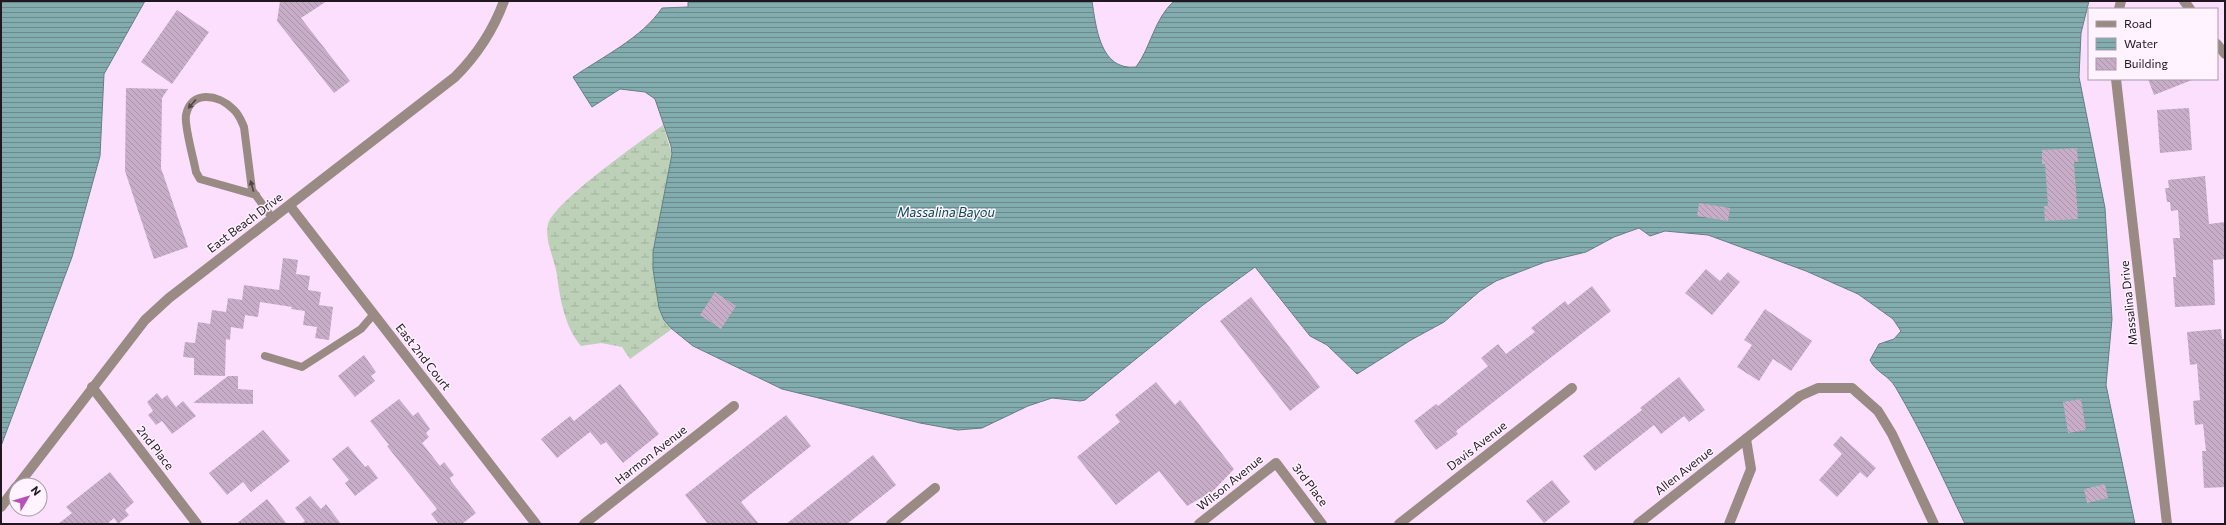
<svg xmlns="http://www.w3.org/2000/svg" width="2226" height="525" viewBox="0 0 2226 525" font-family="Commissioner,sans-serif">
  <style>
    .wetland { fill: url(#wetland-marsh) }
    .water { fill: url(#water-rules); stroke: #657f84 }
    .building { fill: url(#building-back-hatch) }
    .lines { fill: none; stroke-linecap: round; stroke-linejoin: round }
    .service { stroke: #998a83; stroke-width: 8 }
    .minor { stroke: #998a83; stroke-width: 10 }
    .tertiary { stroke: #998a83; stroke-width: 10 }
    .oneway { fill: #514548 }
    .labels { text-anchor: middle; stroke-width: 3; stroke-linejoin: round; paint-order: stroke }
    .street-label { font-size: 12px; fill: #211721; stroke: #fef3ff }
    .water-label { font-size: 13px; font-style: italic; fill: #084a4d; stroke: #fef3ff }
  </style>
  <defs>
    <pattern id="wetland-marsh" width="20" height="14" patternUnits="userSpaceOnUse"><rect width="20" height="14" fill="#bcd1b7"/><path d="M1 5h8M5 5V1M11 12h8M15 12V8" fill="none" stroke="#a1b39d"/></pattern>
    <pattern id="water-rules" width="6" height="5" patternUnits="userSpaceOnUse"><rect width="6" height="5" fill="#82acae"/><path d="M0 2.5h6" fill="none" stroke="#6a8b8d"/></pattern>
    <pattern id="building-back-hatch" width="6" height="6" patternUnits="userSpaceOnUse"><rect width="6" height="6" fill="#c7adc7"/><path d="M-1 5l2 2M0 0l6 6M5-1l2 2" fill="none" stroke="#ab94ab"/></pattern>
  </defs>
  <rect width="100%" height="100%" fill="#fcdffc"/>
  <path class="wetland" d="M663 125 672 154 653 252 664 320 672 329 630 359 622 347 601 343 581 346C565 327 560 300 557 275 555 260 544 240 548 224 555 201 640 142 663 125Z"/>
  <g class="water">
    <polygon points="1,1 145,1 104,74 100,156 72,257 1,446"/>
    <path d="M688 1H1092C1096 27 1100 71 1136 67 1151 47 1154 19 1174 1H2089L2081 33 2079 77 2105 208 2112 319 2106 385 2135 524H1965C1943 478 1922 432 1896 388 1889 375 1875 372 1870 360L1879 344 1894 339 1901 331 1893 319 1858 294 1806 271 1708 235 1665 231 1650 236 1639 228 1614 237 1586 252 1545 262 1496 281 1480 291 1444 322 1411 340 1357 374 1327 345 1310 336 1255 267 1203 305 1085 400 1080 401 1052 398 1028 406 982 428 958 430 920 423 782 389 693 346 672 329 664 320 659 308 653 269V252L672 154 671 146 655 99 645 92 620 89 592 107 573 77C602 57 642 38 662 8L688 7Z"/>
  </g>
  <g class="building">
    <polygon points="280,1 327,1 301,18 350,81 334,93 277,21"/>
    <polygon points="177,10 209,32 172,84 141,62"/>
    <polygon points="2148,79 2192,79 2192,80 2154,95"/>
    <polygon points="126,88 168,89 162,98 161,168 188,247 154,259 125,171"/>
    <polygon points="2189,108 2192,150 2160,153 2157,110"/>
    <polygon points="2077,148 2078,162 2074,162 2078,219 2045,221 2044,206 2048,206 2045,164 2042,164 2042,150"/>
    <polygon points="2205,176 2209,224 2225,222 2225,259 2213,260 2215,305 2175,307 2173,277 2176,277 2173,238 2180,238 2178,210 2171,211 2170,202 2167,202 2165,188 2169,188 2168,180"/>
    <polygon points="1699,203 1730,208 1728,221 1697,216"/>
    <polygon points="283,258 298,260 296,274 310,276 308,290 321,292 319,305 333,307 329,340 315,338 317,327 303,325 305,311 291,309 292,307 260,302 258,317 245,315 243,329 231,327 230,340 226,339 225,376 194,375 194,358 183,357 185,342 195,343 198,322 210,324 212,310 226,312 228,298 242,300 244,285 279,290"/>
    <polygon points="1706,269 1720,281 1728,272 1740,282 1712,315 1685,293"/>
    <polygon points="1592,286 1611,311 1456,431 1458,434 1436,450 1414,421 1436,404 1438,406 1488,366 1481,358 1498,344 1506,354 1535,332 1531,328 1565,301 1568,305"/>
    <polygon points="715,292 736,306 721,329 700,315"/>
    <polygon points="1251,297 1320,387 1290,411 1220,321"/>
    <polygon points="1765,309 1812,341 1791,371 1773,359 1759,381 1737,367 1752,345 1744,340"/>
    <polygon points="2221,329 2222,339 2225,339 2225,487 2204,488 2202,451 2206,451 2203,424 2195,425 2193,401 2200,400 2197,364 2190,365 2187,332"/>
    <polygon points="364,355 376,372 371,376 375,381 355,397 338,376"/>
    <polygon points="228,376 238,376 238,389 253,390 253,404 193,403"/>
    <polygon points="1679,377 1705,410 1689,422 1684,416 1661,434 1654,425 1595,471 1583,456 1642,410 1640,408"/>
    <polygon points="1156,382 1175,405 1180,400 1234,469 1213,491 1187,506 1159,471 1116,505 1077,457 1120,422 1115,415"/>
    <polygon points="620,384 659,434 623,463 606,442 601,445 590,432 557,458 541,439 570,416 574,421"/>
    <polygon points="157,393 162,399 167,395 176,407 183,401 196,416 172,434 162,421 156,425 148,415 153,411 147,402"/>
    <polygon points="399,399 413,416 418,412 430,429 426,433 429,437 422,443 440,466 444,462 454,475 450,478 451,481 476,513 462,524 439,524 431,514 437,509 387,446 389,445 370,421"/>
    <polygon points="2081,399 2086,430 2068,433 2063,402"/>
    <polygon points="786,415 811,446 741,502 759,524 708,524 685,495"/>
    <polygon points="263,430 290,461 251,492 243,482 227,495 209,473"/>
    <polygon points="1841,436 1876,468 1867,478 1860,472 1837,497 1819,480 1842,454 1833,445"/>
    <polygon points="348,446 365,467 368,465 378,478 355,496 345,483 349,480 332,459"/>
    <polygon points="873,455 896,485 847,524 786,524"/>
    <polygon points="110,472 134,502 125,510 129,515 118,524 114,518 107,524 58,524 72,513 66,507"/>
    <polygon points="1552,480 1570,502 1544,523 1526,501"/>
    <polygon points="2105,484 2108,498 2087,503 2084,489"/>
    <polygon points="310,496 321,509 326,504 341,524 301,524 305,521 295,508"/>
    <polygon points="267,499 287,524 236,524"/>
  </g>
  <g class="lines">
    <g class="service">
      <path d="M256 195 200 179 196 172C194 160 184 126 186 115 191 90 218 94 233 109 239 114 241 120 244 127L252 190 273 219"/>
      <polyline points="265,356 302,367 361,329 373,315"/>
    </g>
    <g class="minor">
      <polyline points="2119,9 2121,1"/>
      <polyline points="2116,79 2167,524"/>
      <polyline points="290,206 536,524"/>
      <polyline points="92,387 197,524"/>
      <polyline points="584,524 734,406"/>
      <polyline points="891,524 935,488"/>
      <polyline points="1199,524 1276,463 1322,524"/>
      <polyline points="1399,524 1572,388"/>
      <polyline points="1638,524 1800,396 1818,388 1852,388 1878,411 1892,434 1934,524"/>
      <polyline points="1729,524 1751,469 1746,439"/>
    </g>
    <g class="tertiary">
      <polyline points="2184,1 2190,9"/>
      <polyline points="2217,44 2225,54"/>
      <path d="M18 485 145 320 169 298 455 77C477 55 493 31 504 1"/>
      <polyline points="1,507 16,487"/>
    </g>
  </g>
  <defs><path id="oneway-solid" d="M-6-.8H1V-3.2L6.5 0L1 3.2V.8H-6Z"/></defs>
  <g class="oneway">
    <use href="#oneway-solid" transform="translate(192 104) rotate(130)"/>
    <use href="#oneway-solid" transform="translate(252 186) rotate(-105)"/>
  </g>
  <g class="labels">
    <g class="street-label">
      <text transform="translate(245 223) rotate(-37)" y="4">East Beach Drive</text>
      <text transform="translate(2129 303) rotate(-96)" y="4">Massalina Drive</text>
      <text transform="translate(423 357) rotate(52)" y="4">East 2nd Court</text>
      <text transform="translate(1477 446) rotate(-38)" y="4">Davis Avenue</text>
      <text transform="translate(155 448) rotate(52)" y="4">2nd Place</text>
      <text transform="translate(651 455) rotate(-38)" y="4">Harmon Avenue</text>
      <text transform="translate(1684 471) rotate(-38)" y="4">Allen Avenue</text>
      <text transform="translate(1230 483) rotate(-39)" y="4">Wilson Avenue</text>
      <text transform="translate(1310 485) rotate(53)" y="4">3rd Place</text>
    </g>
    <g class="water-label">
      <text x="946" y="217">Massalina Bayou</text>
    </g>
  </g>
  <rect width="2226" height="525" fill="none" stroke="#211721" stroke-width="4"/>
  <rect x="2088" y="8" width="130" height="72" fill="#fef3ff" stroke="#a69ba6"/>
  <rect x="2096" y="21" width="20" height="6" fill="#998a83" stroke="#a69ba6"/>
  <text x="2124" y="28" font-size="12" fill="#211721">Road</text>
  <rect x="2096" y="38" width="20" height="12" fill="url(#water-rules)" stroke="#a69ba6"/>
  <text x="2124" y="48" font-size="12" fill="#211721">Water</text>
  <rect x="2096" y="58" width="20" height="12" fill="url(#building-back-hatch)" stroke="#a69ba6"/>
  <text x="2124" y="68" font-size="12" fill="#211721">Building</text>
  <g transform="translate(28 497) rotate(52)"><circle r="19" fill="#fef3ff" stroke="#a69ba6"/>
  <path d="M0-3L7 15L0 10L-7 15Z" fill="#b551b7"/>
  <text y="-6" font-size="11" font-weight="bold" text-anchor="middle" fill="#211721">N</text>
  </g>
</svg>
